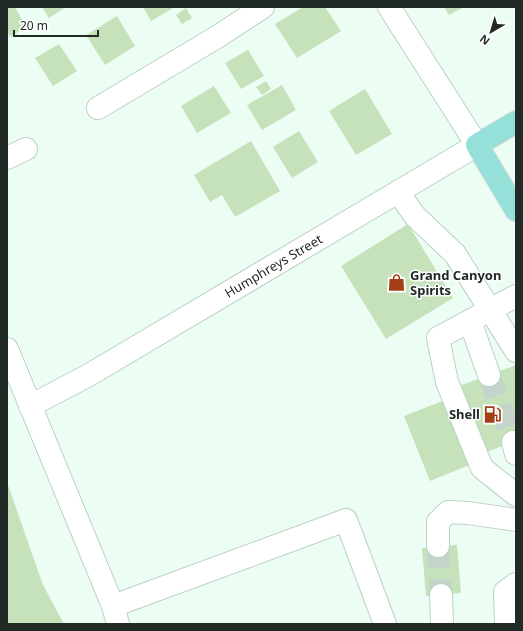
<svg xmlns="http://www.w3.org/2000/svg" width="523" height="631" viewBox="0 0 523 631" font-family="'Noto Sans',sans-serif">
  <style>
    .building { fill: #c6e2ba }
    .lines { fill: none; stroke-linecap: round; stroke-linejoin: round }
    .minor-tunnel { stroke: #c4d4cb; stroke-width: 22; stroke-dasharray: 22 11; stroke-linecap: butt }
    .minor-casing { stroke: #bbd1c4; stroke-width: 24 }
    .major-casing { stroke: #dcdddc; stroke-width: 24 }
    .minor { stroke: #fff; stroke-width: 22 }
    .major { stroke: #95e0d8; stroke-width: 22 }
    .labels { text-anchor: middle; stroke-width: 3; stroke-linejoin: round; paint-order: stroke }
    .street-label { font-size: 13px; fill: #222a26; stroke: #fff }
    .poi-label { font-size: 13px; font-weight: bold; fill: #222a26; stroke: #fff; text-anchor: start }
  </style>
  <rect width="100%" height="100%" fill="#ecfef4"/>
  <g class="building">
    <polygon points="7,7 15,7 26,27 10,37 7,32"/>
    <polygon points="42,7 66,7 49,18"/>
    <polygon points="143,7 175,7 151,21"/>
    <polygon points="303,7 325,7 341,31 297,58 275,24"/>
    <polygon points="444,7 464,7 449,15"/>
    <polygon points="186,8 192,18 182,24 176,15"/>
    <polygon points="117,16 135,46 105,65 86,35"/>
    <polygon points="59,44 77,71 53,86 35,58"/>
    <polygon points="248,50 264,76 241,89 225,63"/>
    <polygon points="266,81 271,89 262,95 256,87"/>
    <polygon points="282,85 296,110 262,130 247,105"/>
    <polygon points="214,86 231,113 197,133 181,106"/>
    <polygon points="365,89 392,134 356,155 329,111"/>
    <polygon points="299,131 318,162 292,178 273,147"/>
    <polygon points="251,141 280,191 235,217 222,195 210,202 194,175"/>
    <polygon points="408,224 453,298 386,339 341,266"/>
    <polygon points="516,365 516,441 484,453 459,386"/>
    <polygon points="445,400 472,464 430,481 404,416"/>
    <polygon points="7,482 43,585 64,624 7,624"/>
    <polygon points="457,545 461,593 426,596 422,548"/>
  </g>
  <g class="lines">
    <g class="minor-tunnel">
      <polyline points="489,375 513,442"/>
      <polyline points="438,546 441,595"/>
    </g>
    <defs>
      <g id="minor">
        <polyline points="98,108 217,37 263,7"/>
        <polyline points="7,158 26,149"/>
        <polyline points="398,192 415,216 455,254 516,351"/>
        <polyline points="516,296 438,338 447,382 482,468 516,495"/>
        <polyline points="470,321 489,375"/>
        <polyline points="7,349 113,606 118,624"/>
        <path id="s1" d="M30 406 89 375 477 145 389 7"/>
        <polyline points="513,442 516,454"/>
        <polyline points="438,546 438,522 448,512 468,513 516,520"/>
        <polyline points="441,595 442,624"/>
        <polyline points="113,606 346,520 385,624"/>
        <polyline points="506,624 505,592 516,584"/>
      </g>
      <polyline id="major" points="516,122 477,145 516,210"/>
    </defs>
    <use href="#minor" class="minor-casing"/>
    <use href="#major" class="major-casing"/>
    <use href="#minor" class="minor"/>
    <use href="#major" class="major"/>
  </g>
  <defs>
    <symbol id="shop-bare" viewBox="-9 -9 18 18"><path d="M-5-2.5h2.3a2.7 3.5 0 0 1 5.4 0H5L5.5 6h-11ZM-1.5-2.5h3a1.5 2.3 0 0 0-3 0Z" fill="#a43e17" stroke="#fff" stroke-width="2.5" paint-order="stroke"/></symbol>
    <symbol id="fuel-bare" viewBox="-9 -9 18 18"><path d="M-5.5-6h7V0h2V4h1.3V-2.5L3-4.5l.8-.8L6-3V5H2.5V1h-1V6h-7ZM-4.2-4.7v3.2H.2V-4.7Z" fill="#a43e17" stroke="#fff" stroke-width="2.5" paint-order="stroke"/></symbol>
  </defs>
  <g fill-rule="evenodd">
    <use href="#shop-bare" x="384" y="270" width="25" height="25"/>
    <use href="#fuel-bare" x="480" y="402" width="25" height="25"/>
  </g>
  <g class="labels">
    <g class="street-label">
      <text dy="5" stroke="none"><textPath href="#s1" startOffset="281">Humphreys Street</textPath></text>
    </g>
    <g class="poi-label">
      <text x="410" y="280">Grand Canyon<tspan x="410" dy="15">Spirits</tspan></text>
      <text x="480" y="419" text-anchor="end">Shell</text>
    </g>
  </g>
  <rect width="523" height="631" fill="none" stroke="#222a26" stroke-width="16"/>
  <g transform="translate(491 32) rotate(218)" stroke="#ffffff" stroke-width="3" paint-order="stroke">
  <path d="M0-3L7 15L0 10L-7 15Z" fill="#222a26"/>
  <text y="-6" font-size="11" font-weight="bold" text-anchor="middle" fill="#222a26">N</text>
  </g>
  <path d="M14 30v6h84v-6" fill="none" stroke="#222a26" stroke-width="2"/>
  <text x="20" y="30" font-size="12" fill="#222a26" stroke="#ffffff" stroke-width="3" paint-order="stroke">20 m</text>
</svg>
